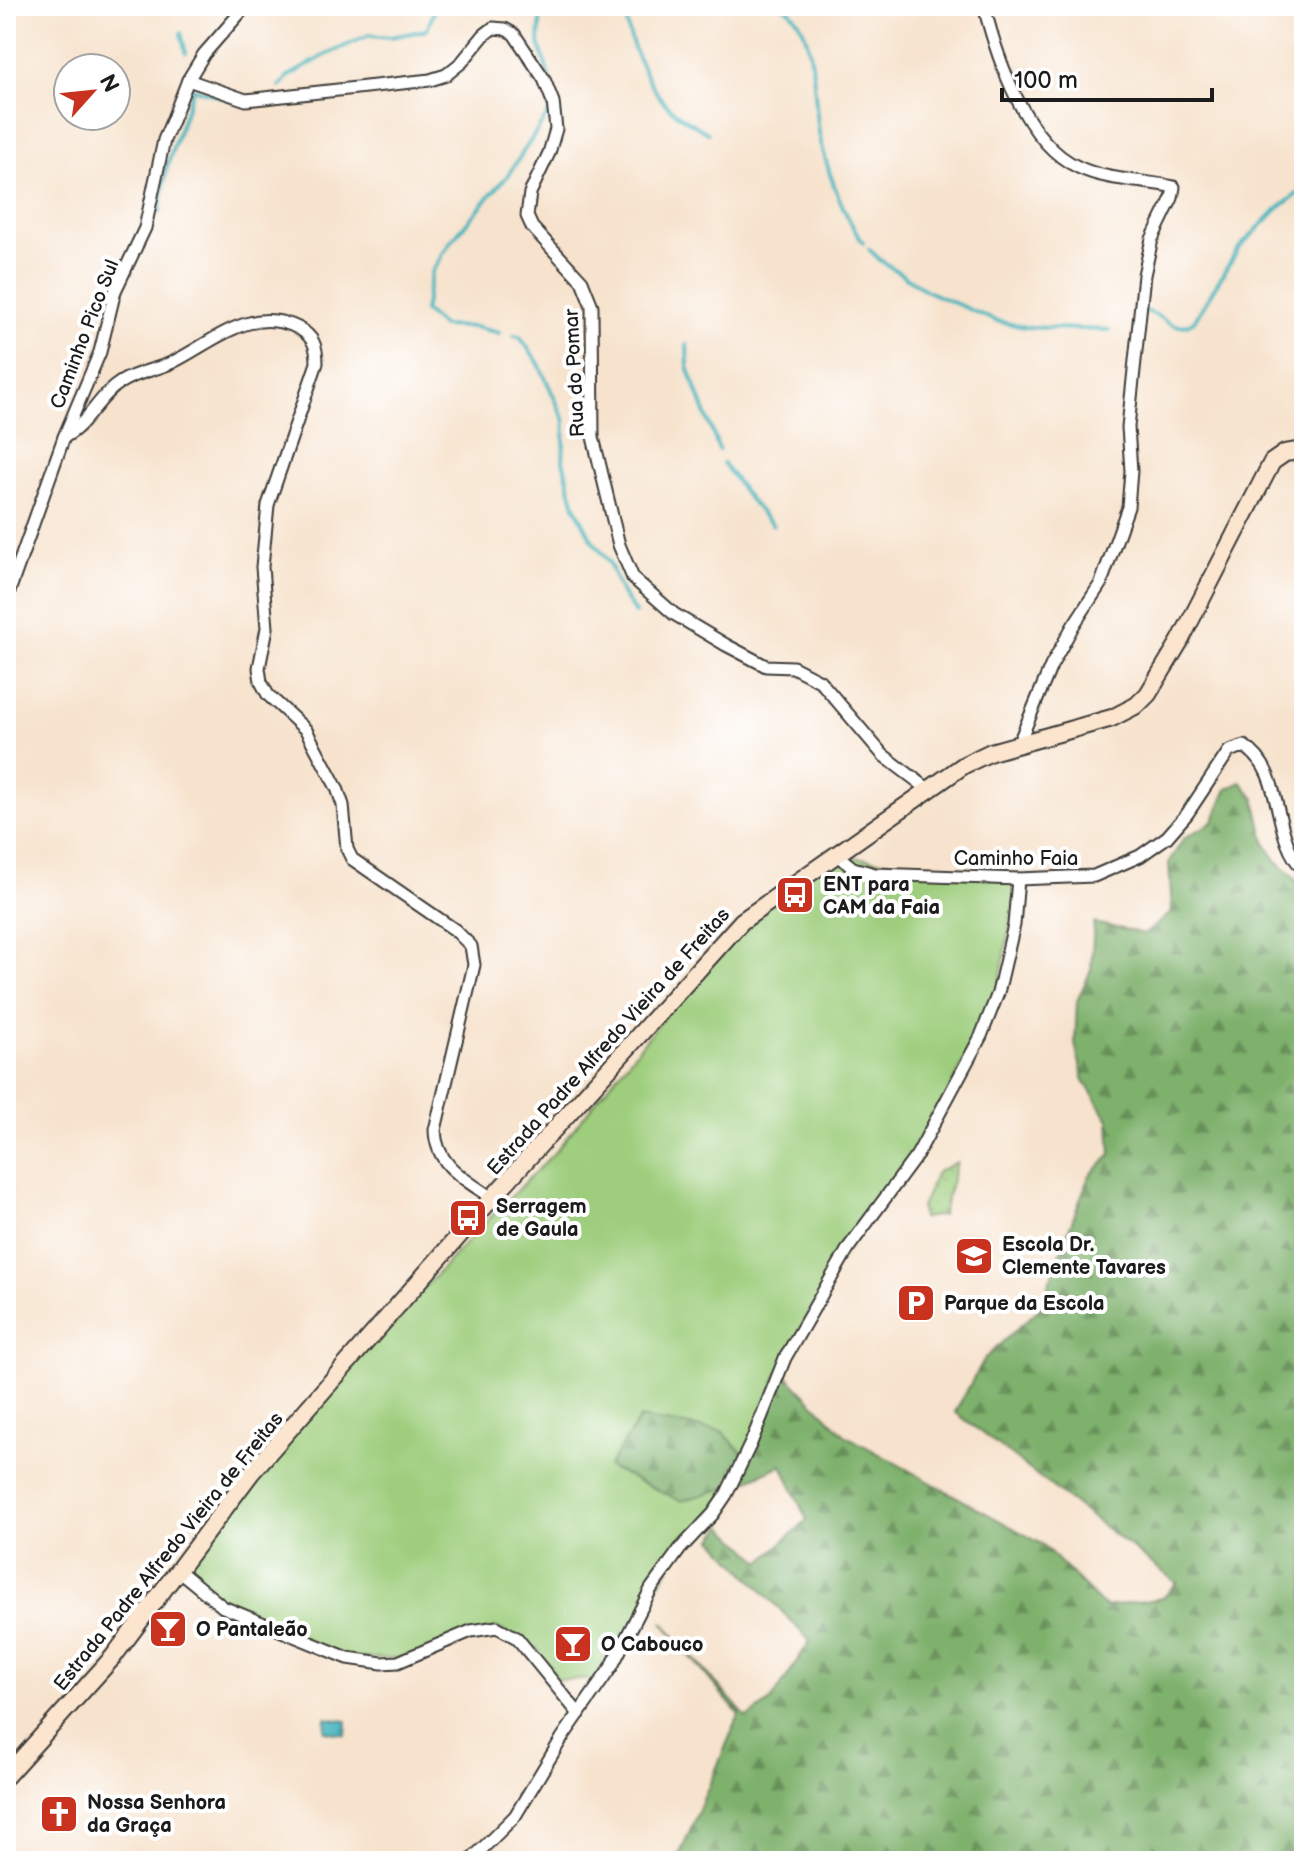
<svg xmlns="http://www.w3.org/2000/svg" width="1310" height="1867" viewBox="0 0 1310 1867" font-family="'Balsamiq Sans',sans-serif">
  <style>
    .grass { fill: #9ece7d; stroke: #5d754c; stroke-width: 2 }
    .forest { fill: url(#forest-firs); stroke: #4d6644; stroke-width: 2 }
    .garden { fill: url(#garden-dots); stroke: #5d754c; stroke-width: 2 }
    .water { fill: url(#water-ripples); stroke: #30686c; stroke-width: 2 }
    .lines { fill: none; stroke-linecap: round; stroke-linejoin: round }
    .stream { stroke: #43b3bb; stroke-width: 4 }
    .minor-casing { stroke: #3d3a37; stroke-width: 15 }
    .secondary-casing { stroke: #3d3a37; stroke-width: 20 }
    .minor { stroke: #fff; stroke-width: 11 }
    .secondary { stroke: #fbe5cf; stroke-width: 16 }
    .labels { text-anchor: middle; stroke-width: 8; stroke-linejoin: round; paint-order: stroke }
    .street-label { font-size: 20px; fill: #1c1c1c; stroke: #fff }
    .poi-label { font-size: 20px; font-weight: bold; fill: #1c1c1c; stroke: #fff; text-anchor: start }
  </style>
  <defs>
    <pattern id="forest-firs" width="22" height="20" patternUnits="userSpaceOnUse" patternTransform="scale(2)"><rect width="22" height="20" fill="#7eb16c"/><path d="M5 1l3.5 6h-7zM16 11l3.5 6h-7z" fill="#668f58"/></pattern>
    <pattern id="garden-dots" width="8" height="8" patternUnits="userSpaceOnUse" patternTransform="scale(2)"><rect width="8" height="8" fill="#9ece7d"/><path d="M2 2h.1M6 6h.1" fill="none" stroke="#88b06b" stroke-width="1.8" stroke-linecap="round"/></pattern>
    <pattern id="water-ripples" width="26" height="14" patternUnits="userSpaceOnUse" patternTransform="scale(2)"><rect width="26" height="14" fill="#43b3bb"/><path d="M2 4q2-2 4 0t4 0M15 11q2-2 4 0t4 0" fill="none" stroke="#379197"/></pattern>
  </defs>
  <rect width="100%" height="100%" fill="#fff"/>
  <filter id="ink" filterUnits="userSpaceOnUse"><feTurbulence type="fractalNoise" baseFrequency=".0125" numOctaves="2"/><feDisplacementMap in="SourceGraphic" scale="16" xChannelSelector="R" yChannelSelector="G"/><feConvolveMatrix kernelMatrix="1 2 1 2 8 2 1 2 1" color-interpolation-filters="sRGB"/></filter>
  <filter id="wash" filterUnits="userSpaceOnUse"><feTurbulence type="fractalNoise" baseFrequency=".006" numOctaves="4" result="noise"/><feDisplacementMap in="SourceGraphic" scale="32" xChannelSelector="R" yChannelSelector="G"/><feGaussianBlur stdDeviation="1.8" result="paint"/><feColorMatrix in="noise" values="0 0 0 0 0 0 0 0 0 0 0 0 0 0 0 0 0 1.4 0 .05"/><feComposite in="paint" operator="in"/></filter>
  <g filter="url(#wash)">
    <rect width="100%" height="100%" fill="#f7e3cd"/>
    <polygon class="grass" points="837,855 1018,879 998,993 917,1155 848,1247 785,1358 726,1495 680,1549 612,1666 596,1680 558,1679 536,1648 525,1647 497,1627 411,1658 348,1658 223,1607 178,1570 251,1473 479,1229 554,1153 742,921"/>
    <polygon class="forest" points="1241,782 1255,799 1265,842 1275,859 1304,887 1304,1861 677,1861 739,1715 662,1622 747,1718 772,1700 810,1641 713,1539 723,1526 761,1562 807,1520 782,1465 737,1485 681,1501 608,1467 640,1418 722,1431 750,1461 785,1374 845,1435 1042,1544 1105,1607 1163,1598 1177,1583 955,1412 985,1358 1039,1309 1089,1176 1111,1155 1109,1120 1084,1081 1075,1044 1077,1001 1091,970 1094,923 1145,934 1172,912 1169,862 1184,838 1213,822 1227,789"/>
    <polygon class="garden" points="957,1162 942,1215 922,1218 921,1207 937,1172"/>
    <polygon class="water" points="326,1718 347,1721 346,1735 325,1731"/>
    <g class="lines">
      <g class="stream">
        <polyline points="541,6 539,43 549,76"/>
        <path d="M626 6C624 34 649 91 671 109 682 119 696 126 708 133"/>
        <path d="M782 6C821 25 811 105 821 142 830 179 842 212 863 243"/>
        <polyline points="181,33 186,53"/>
        <polyline points="280,86 289,76 322,57 369,35 391,37 427,30 436,6"/>
        <polyline points="192,88 239,102"/>
        <polyline points="160,212 166,169 193,89"/>
        <polyline points="869,249 880,260 927,291 996,321 1025,327 1109,330"/>
        <path d="M1145 311C1164 315 1174 335 1194 321L1239 248 1276 210 1304 189"/>
        <polyline points="499,333 474,327 442,326 424,311 432,272 451,241 508,175 550,111"/>
        <polyline points="514,336 520,337 538,362 565,421 563,461 575,506 592,540 609,562 622,594 635,613"/>
        <polyline points="687,344 688,367 719,450"/>
        <path d="M723 463C741 487 751 505 773 525"/>
      </g>
    </g>
  </g>
  <g filter="url(#ink)">
    <g class="lines">
      <defs>
        <g id="minor">
          <path d="M984 6C997 58 1025 143 1078 167 1107 181 1143 180 1174 187L1172 198 1152 239 1144 275 1128 427 1131 471 1128 507 1101 583 1073 626 1051 666 1018 745"/>
          <polyline points="188,80 246,100 430,80 446,75 462,62 484,35 493,28 505,29 514,34 544,79 553,102 556,129 549,153 530,193 527,216 532,227 582,281 592,306 593,437 619,545 633,578 674,614 726,645 766,666 793,667 820,681 883,755 928,789"/>
          <path d="M64 437C88 425 98 396 121 382 137 372 156 370 173 362 212 343 251 304 298 328 313 336 317 346 317 363L268 505 262 567 267 628 259 668 261 682 268 695 306 730 337 788 343 805 347 849 352 859 455 930 471 946 474 965 435 1130C436 1166 465 1179 492 1198"/>
          <polyline points="6,600 64,437 100,352 115,291 145,228 164,140 172,121 188,80 204,54 246,6"/>
          <path d="M837 855 853 868 875 874 1018 879 1094 876 1140 856 1167 837 1187 814 1229 751 1244 746C1286 772 1270 837 1304 870"/>
          <polyline points="178,1570 223,1607 348,1658 382,1663 398,1662 471,1631 497,1627 517,1638 579,1714"/>
          <polyline points="470,1861 515,1816 562,1738 612,1666 651,1589 680,1549 713,1514 726,1495 751,1443 785,1358 849,1247 917,1155 981,1036 998,993 1014,925 1018,879"/>
        </g>
        <polyline id="secondary" points="6,1776 113,1657 251,1473 492,1198 742,921 964,765 991,752 1112,718 1137,705 1148,694 1180,641 1272,462 1285,453 1304,450"/>
      </defs>
      <use href="#minor" class="minor-casing"/>
      <use href="#secondary" class="secondary-casing"/>
      <use href="#minor" class="minor"/>
      <use href="#secondary" class="secondary"/>
    </g>
  </g>
  <defs>
    <symbol id="bus-square" viewBox="-11 -11 22 22"><rect x="-9" y="-9" width="18" height="18" rx="4" fill="#c8321e" stroke="#fff"/><path d="M-5-6H5V4H4V6H2V4H-2V6H-4V4H-5ZM-3.5-4V0h7V-4ZM-3.5 1.2v1.5H-2V1.2ZM2 1.2v1.5H3.5V1.2Z" fill="#fff"/></symbol>
    <symbol id="school-square" viewBox="-11 -11 22 22"><rect x="-9" y="-9" width="18" height="18" rx="4" fill="#c8321e" stroke="#fff"/><path d="M0-5L7-2L0 1L-7-2ZM-4 1L0 2.5L4 1V4Q0 6-4 4Z" fill="#fff"/></symbol>
    <symbol id="parking-square" viewBox="-11 -11 22 22"><rect x="-9" y="-9" width="18" height="18" rx="4" fill="#c8321e" stroke="#fff"/><path d="M-3.5-5.5H1a3.5 3.5 0 0 1 0 7H-1V5.5H-3.5ZM-1-3.4V-.6H.8a1.4 1.4 0 0 0 0-2.8Z" fill="#fff"/></symbol>
    <symbol id="bar-square" viewBox="-11 -11 22 22"><rect x="-9" y="-9" width="18" height="18" rx="4" fill="#c8321e" stroke="#fff"/><path d="M-6-5H6L.8 .8V4.5H3.5V6h-7V4.5H-.8V.8Z" fill="#fff"/></symbol>
    <symbol id="church-square" viewBox="-11 -11 22 22"><rect x="-9" y="-9" width="18" height="18" rx="4" fill="#c8321e" stroke="#fff"/><path d="M-1.2-6h2.4v3.5h3.3v2.4h-3.3V6h-2.4V-.1h-3.3v-2.4h3.3Z" fill="#fff"/></symbol>
  </defs>
  <g fill-rule="evenodd">
    <use href="#bus-square" x="773" y="873" width="44" height="44"/>
    <use href="#bus-square" x="446" y="1196" width="44" height="44"/>
    <use href="#school-square" x="952" y="1234" width="44" height="44"/>
    <use href="#parking-square" x="894" y="1281" width="44" height="44"/>
    <use href="#bar-square" x="146" y="1607" width="44" height="44"/>
    <use href="#bar-square" x="551" y="1622" width="44" height="44"/>
    <use href="#church-square" x="37" y="1792" width="44" height="44"/>
  </g>
  <g class="labels">
    <g class="street-label">
      <text transform="translate(84 334) rotate(-69)" y="7">Caminho Pico Sul</text>
      <text transform="translate(574 373) rotate(-93)" y="7">Rua do Pomar</text>
      <text x="1016" y="865">Caminho Faia</text>
      <text transform="translate(608 1041) rotate(-48)" y="7">Estrada Padre Alfredo Vieira de Freitas</text>
      <text transform="translate(168 1551) rotate(-51)" y="7">Estrada Padre Alfredo Vieira de Freitas</text>
    </g>
    <g class="poi-label">
      <text x="823" y="891">ENT para<tspan x="823" dy="23">CAM da Faia</tspan></text>
      <text x="496" y="1213">Serragem<tspan x="496" dy="23">de Gaula</tspan></text>
      <text x="1002" y="1251">Escola Dr.<tspan x="1002" dy="23">Clemente Tavares</tspan></text>
      <text x="944" y="1310">Parque da Escola</text>
      <text x="196" y="1636">O Pantaleão</text>
      <text x="601" y="1651">O Cabouco</text>
      <text x="87" y="1809">Nossa Senhora<tspan x="87" dy="23">da Graça</tspan></text>
    </g>
  </g>
  <rect width="1310" height="1867" fill="none" stroke="#fff" stroke-width="32"/>
  <g transform="translate(92 92) rotate(63)"><circle r="38" fill="#ffffff" stroke="#a4a4a4" stroke-width="2"/>
  <path d="M0-6L14 30L0 20L-14 30Z" fill="#c8321e"/>
  <text y="-12" font-size="22" font-weight="bold" text-anchor="middle" fill="#1c1c1c">N</text>
  </g>
  <path d="M1002 88v12h210v-12" fill="none" stroke="#1c1c1c" stroke-width="4"/>
  <text x="1014" y="88" font-size="24" fill="#1c1c1c" stroke="#ffffff" stroke-width="6" paint-order="stroke">100 m</text>
</svg>
